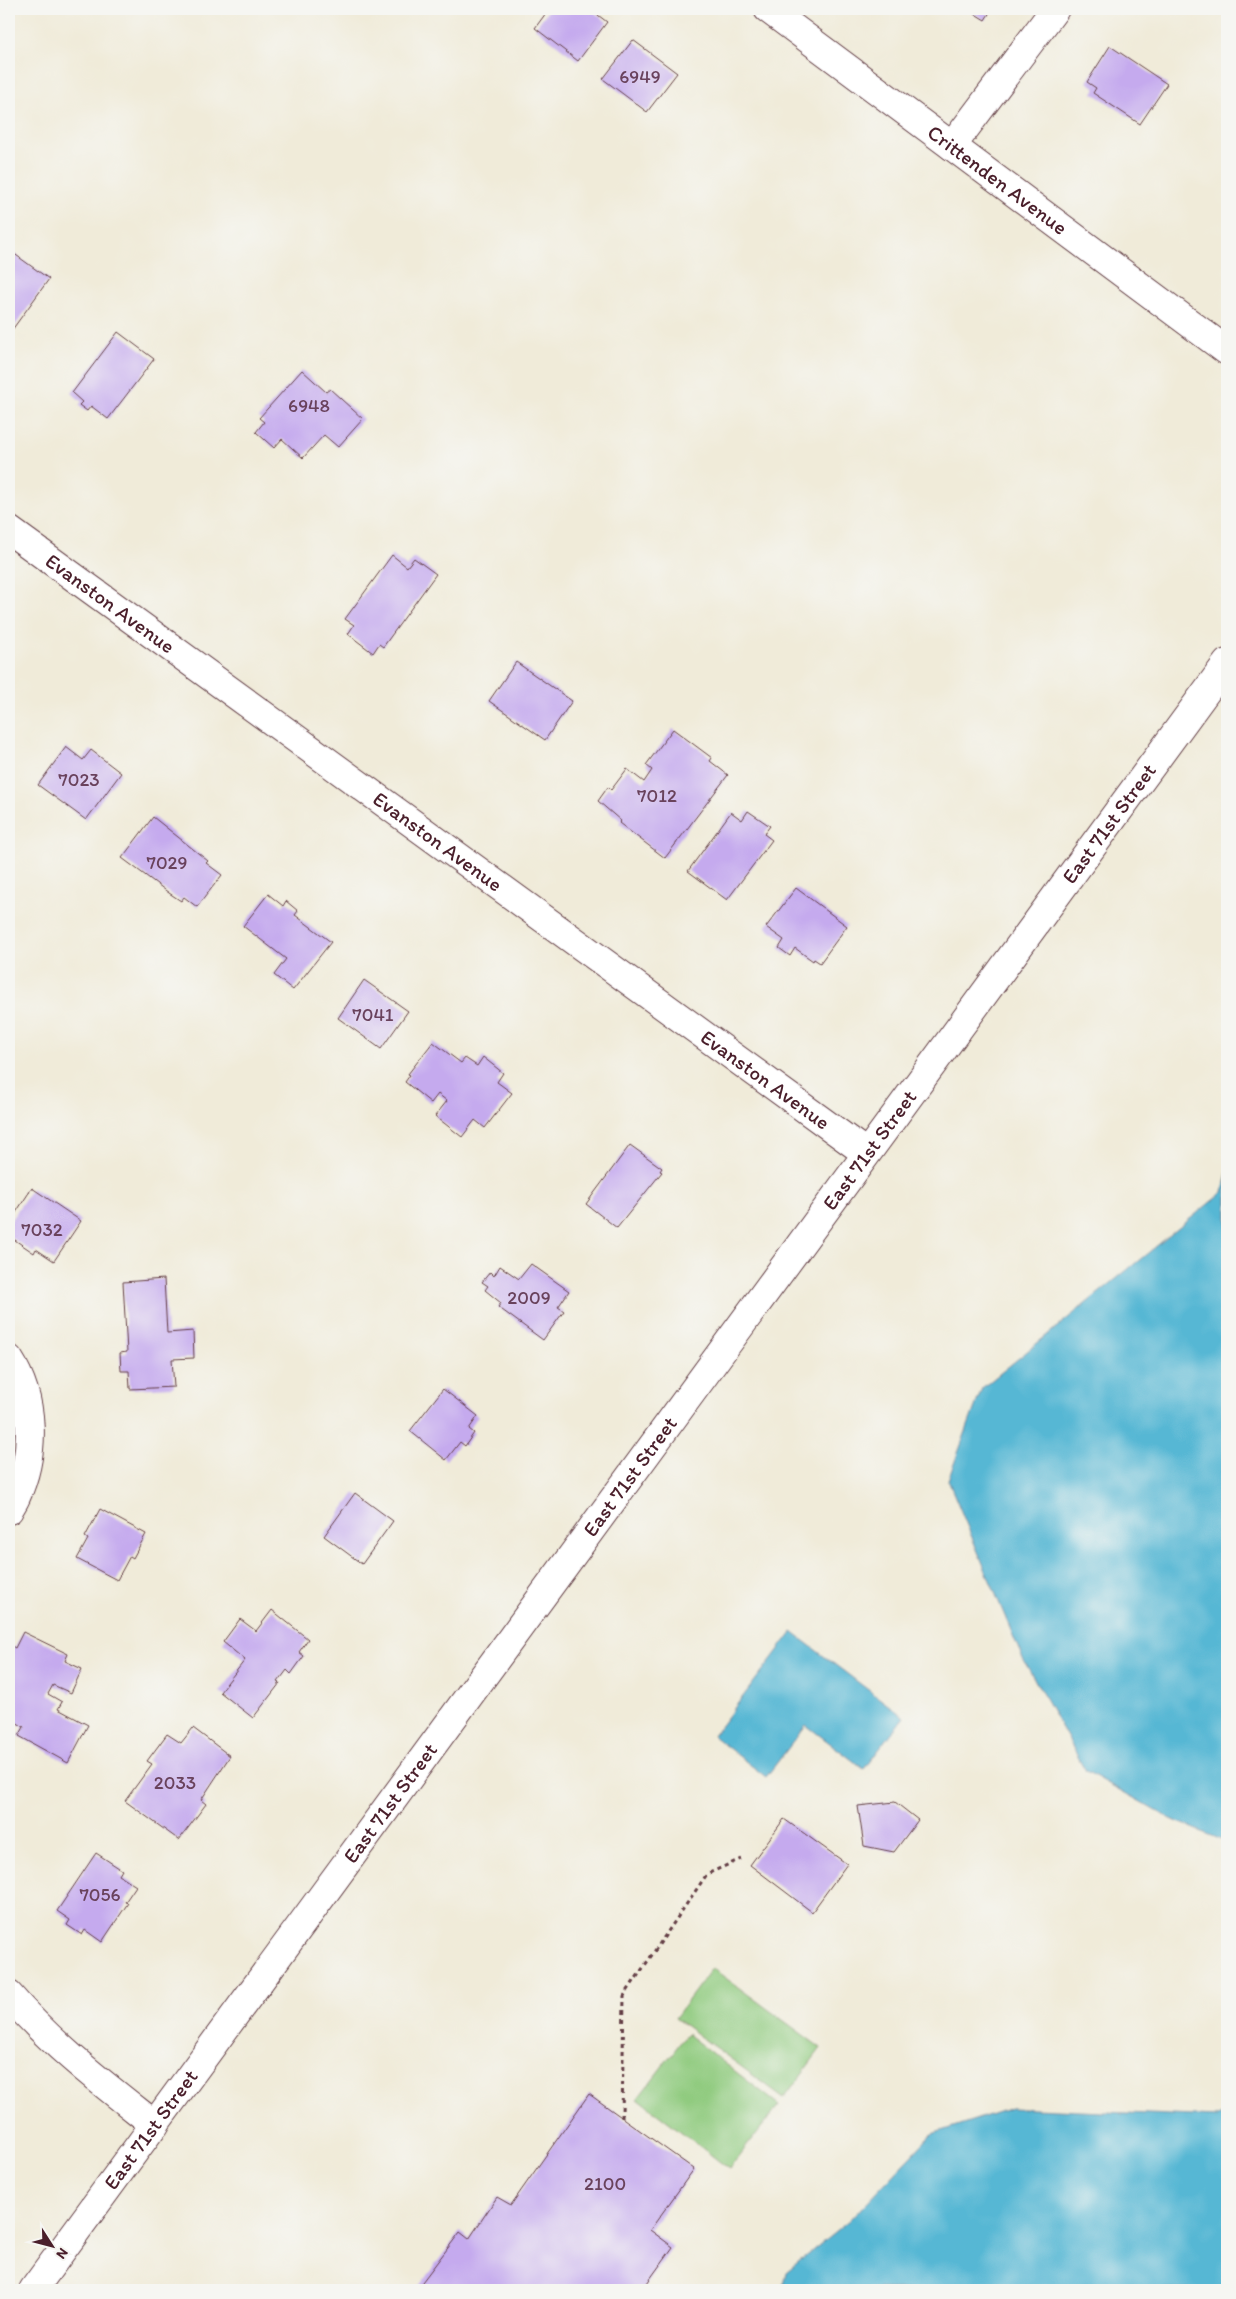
<svg xmlns="http://www.w3.org/2000/svg" width="1236" height="2299" viewBox="0 0 1236 2299" font-family="Itim,sans-serif">
  <style>
    .green { fill: #90cb7f; stroke: #6d7555 }
    .water { fill: #56b7d4; stroke: #506b80 }
    .building { fill: #c5aaee }
    .lines { fill: none; stroke-linecap: round; stroke-linejoin: round }
    .minor-casing { stroke: #633e45; stroke-width: 30 }
    .path { stroke: #633e45; stroke-width: 3; stroke-dasharray: 4 4; stroke-linecap: butt }
    .minor { stroke: #fff; stroke-width: 28 }
    .labels { text-anchor: middle; stroke-width: 4.5; stroke-linejoin: round; paint-order: stroke }
    .number-label { font-size: 19px; fill: #69425c }
    .street-label { font-size: 21px; fill: #4a1f2b; stroke: #f6f6f2 }
  </style>
  <rect width="100%" height="100%" fill="#f6f6f2"/>
  <filter id="ink" filterUnits="userSpaceOnUse"><feTurbulence type="fractalNoise" baseFrequency=".02" numOctaves="2"/><feDisplacementMap in="SourceGraphic" scale="10" xChannelSelector="R" yChannelSelector="G"/><feConvolveMatrix kernelMatrix="1 2 1 2 8 2 1 2 1" color-interpolation-filters="sRGB"/></filter>
  <filter id="wash" filterUnits="userSpaceOnUse"><feTurbulence type="fractalNoise" baseFrequency=".0096" numOctaves="4" result="noise"/><feDisplacementMap in="SourceGraphic" scale="20" xChannelSelector="R" yChannelSelector="G"/><feGaussianBlur stdDeviation="1.12" result="paint"/><feColorMatrix in="noise" values="0 0 0 0 0 0 0 0 0 0 0 0 0 0 0 0 0 1.4 0 .05"/><feComposite in="paint" operator="in"/></filter>
  <g filter="url(#wash)">
    <rect width="100%" height="100%" fill="#f0ebd9"/>
    <g class="green">
      <polygon points="712,1968 821,2048 784,2098 675,2018"/>
      <polygon points="687,2034 779,2105 729,2169 638,2098"/>
    </g>
    <g class="water">
      <polygon points="1227,1173 1227,1842 1171,1819 1086,1771 1022,1657 948,1480 982,1388 1223,1192"/>
      <polygon points="792,1632 904,1717 864,1769 806,1725 766,1777 713,1736"/>
      <polygon points="1011,2108 1217,2117 1227,2112 1227,2290 782,2290 786,2272 849,2221 932,2134"/>
    </g>
    <g id="blocks">
      <g class="building">
        <polygon points="549,9 590,9 607,22 578,61 535,28"/>
        <polygon points="967,9 992,9 985,20"/>
        <polygon points="633,40 677,73 647,112 603,79"/>
        <polygon points="1110,46 1167,84 1140,124 1093,93 1096,88 1087,82"/>
        <polygon points="9,250 49,279 9,334"/>
        <polygon points="118,332 154,359 108,419 91,406 87,411 79,405 82,402 72,393"/>
        <polygon points="302,370 326,392 330,389 363,419 338,447 324,435 303,458 282,439 274,448 256,432 264,422 259,418"/>
        <polygon points="392,555 407,567 414,558 436,574 383,647 379,644 373,653 348,634 354,625 345,619"/>
        <polygon points="516,662 572,701 545,740 489,701"/>
        <polygon points="673,729 712,758 710,761 728,775 665,858 619,823 621,821 598,801 608,787 611,790 627,769 644,782 652,770 646,765"/>
        <polygon points="66,747 83,760 91,750 121,773 86,820 38,785"/>
        <polygon points="748,811 770,826 764,834 772,840 727,900 688,871 731,812 742,820"/>
        <polygon points="153,817 208,861 206,863 222,875 197,907 184,897 181,901 169,893 122,858"/>
        <polygon points="796,888 847,926 820,963 814,959 813,961 795,948 790,956 779,948 784,940 766,927"/>
        <polygon points="268,894 283,906 286,901 298,911 295,915 331,942 293,990 274,975 286,959 243,926"/>
        <polygon points="364,980 408,1011 381,1049 338,1018"/>
        <polygon points="433,1042 461,1063 465,1058 477,1066 483,1057 503,1073 497,1082 512,1093 485,1128 475,1120 462,1137 435,1116 447,1101 438,1094 431,1103 405,1082 410,1075 408,1074"/>
        <polygon points="630,1145 662,1168 660,1171 662,1172 617,1228 586,1204"/>
        <polygon points="32,1188 81,1221 54,1261 36,1249 34,1253 9,1236 9,1223"/>
        <polygon points="531,1264 569,1291 558,1307 564,1311 543,1340 498,1307 501,1303 485,1290 488,1286 482,1282 490,1272 494,1276 500,1266 519,1279"/>
        <polygon points="164,1279 167,1333 193,1331 194,1358 172,1359 174,1387 130,1389 129,1371 121,1371 120,1353 127,1352 123,1282"/>
        <polygon points="443,1389 478,1416 469,1429 474,1433 465,1446 460,1442 446,1460 410,1431"/>
        <polygon points="355,1493 393,1521 362,1564 324,1536"/>
        <polygon points="100,1509 146,1534 133,1558 130,1556 117,1580 77,1559 88,1539 85,1537"/>
        <polygon points="272,1610 308,1639 299,1652 304,1656 291,1674 287,1670 278,1682 280,1683 253,1718 220,1692 245,1660 223,1642 240,1619 256,1631"/>
        <polygon points="23,1632 68,1654 65,1661 82,1669 71,1693 53,1685 48,1694 62,1702 58,1709 88,1725 68,1763 19,1736 24,1727 9,1718 9,1648 10,1645 15,1648"/>
        <polygon points="193,1728 230,1756 201,1800 206,1804 179,1840 125,1801 152,1764 147,1761 167,1734 181,1743"/>
        <polygon points="895,1802 918,1820 894,1852 864,1846 858,1806"/>
        <polygon points="784,1819 847,1864 812,1912 750,1865"/>
        <polygon points="96,1853 122,1870 119,1875 136,1886 125,1902 128,1903 102,1942 85,1930 82,1935 67,1925 70,1920 57,1911"/>
        <polygon points="589,2094 694,2169 650,2230 673,2247 642,2290 416,2290 460,2232 469,2239 497,2197 511,2205"/>
      </g>
    </g>
  </g>
  <g filter="url(#ink)">
    <use href="#blocks" fill-opacity="0" stroke="#633e45" stroke-width="1"/>
    <g class="lines">
      <defs>
        <g id="minor">
          <path id="s1" d="M768 9 1227 351"/>
          <polyline points="952,146 1055,9"/>
          <path id="s2" d="M9 530 866 1153"/>
          <path d="M9 1359C35 1399 36 1453 16 1497 14 1502 11 1505 9 1510"/>
          <path d="M9 1995C53 2046 102 2083 155 2125"/>
          <path id="s3" d="M33 2290 1227 663"/>
        </g>
      </defs>
      <use href="#minor" class="minor-casing"/>
      <polyline class="path" points="622,2118 624,1996 707,1874 741,1859"/>
      <use href="#minor" class="minor"/>
    </g>
  </g>
  <g class="labels">
    <g class="number-label">
      <text x="640" y="83">6949</text>
      <text x="309" y="412">6948</text>
      <text x="79" y="786">7023</text>
      <text x="657" y="802">7012</text>
      <text x="167" y="869">7029</text>
      <text x="373" y="1021">7041</text>
      <text x="42" y="1236">7032</text>
      <text x="529" y="1304">2009</text>
      <text x="175" y="1789">2033</text>
      <text x="100" y="1901">7056</text>
      <text x="605" y="2190">2100</text>
    </g>
    <g class="street-label">
      <text dy="7" stroke="none"><textPath href="#s1" startOffset="286">Crittenden Avenue</textPath></text>
      <text dy="7" stroke="none"><textPath href="#s2" startOffset="125">Evanston Avenue</textPath></text>
      <text dy="7" stroke="none"><textPath href="#s3" startOffset="1819">East 71st Street</textPath></text>
      <text dy="7" stroke="none"><textPath href="#s2" startOffset="530">Evanston Avenue</textPath></text>
      <text dy="7" stroke="none"><textPath href="#s2" startOffset="935">Evanston Avenue</textPath></text>
      <text dy="7" stroke="none"><textPath href="#s3" startOffset="1414">East 71st Street</textPath></text>
      <text dy="7" stroke="none"><textPath href="#s3" startOffset="1009">East 71st Street</textPath></text>
      <text dy="7" stroke="none"><textPath href="#s3" startOffset="604">East 71st Street</textPath></text>
      <text dy="7" stroke="none"><textPath href="#s3" startOffset="199">East 71st Street</textPath></text>
    </g>
  </g>
  <rect width="1236" height="2299" fill="none" stroke="#f6f6f2" stroke-width="30"/>
  <g transform="translate(52 2246) rotate(126)" stroke="#f6f6f2" stroke-width="4" paint-order="stroke">
  <path d="M0-4L9 19L0 12L-9 19Z" fill="#4a1f2b"/>
  <text y="-8" font-size="14" font-weight="bold" text-anchor="middle" fill="#4a1f2b">N</text>
  </g>
</svg>
